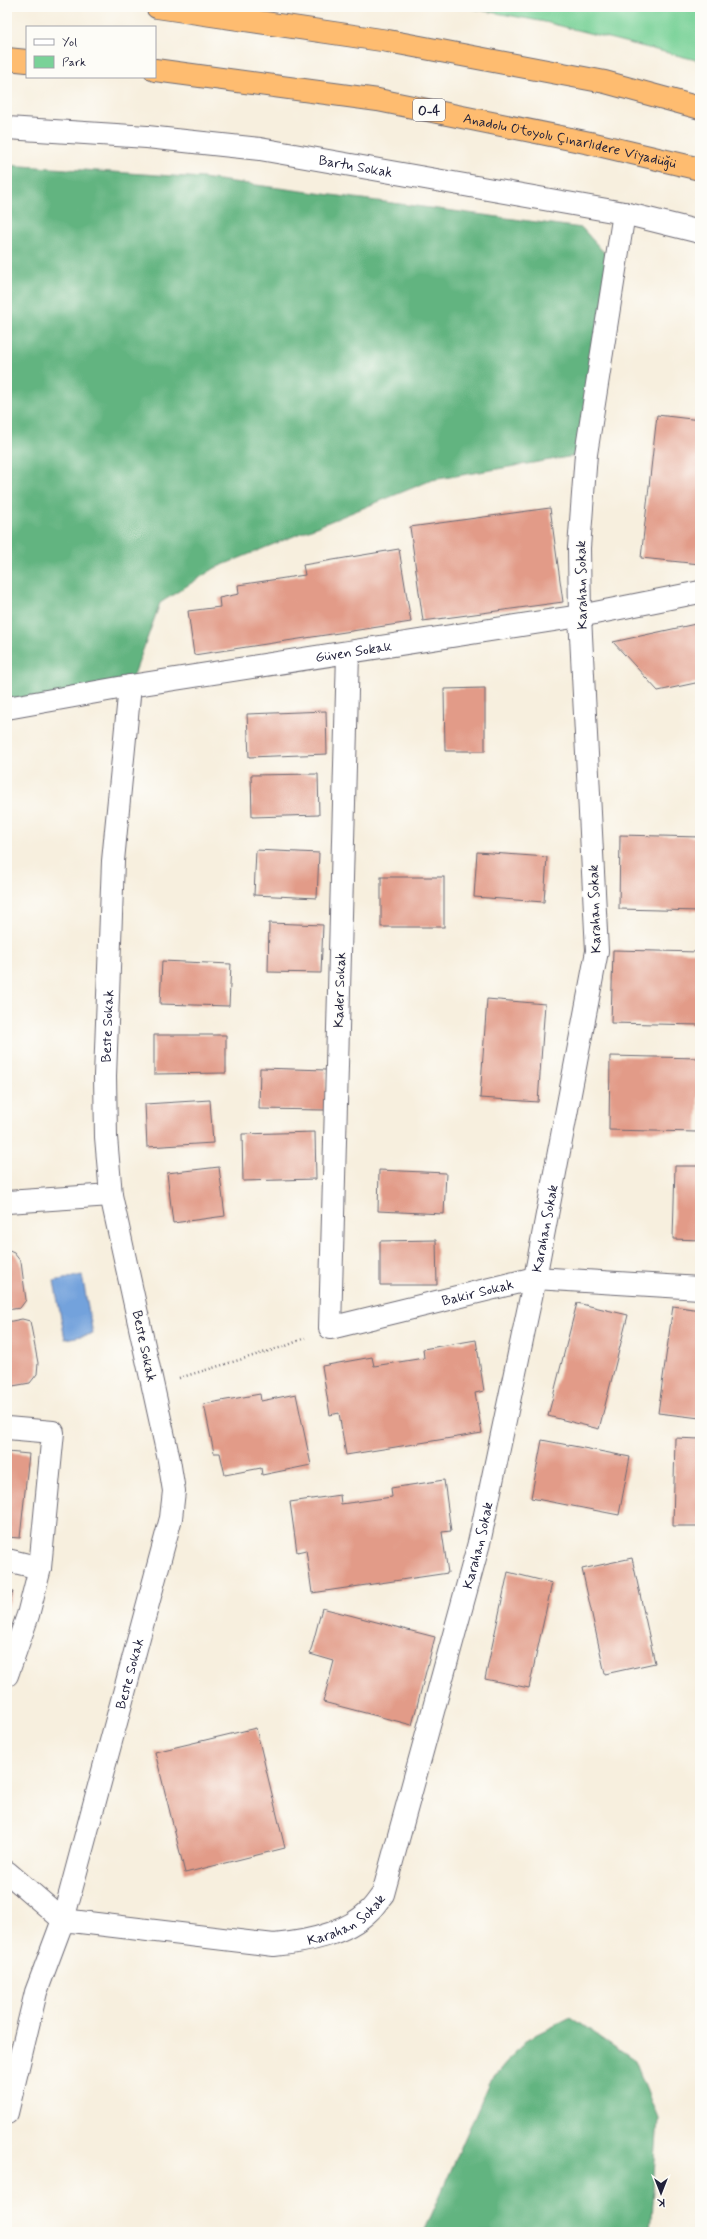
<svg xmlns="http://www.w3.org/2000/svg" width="707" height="2239" viewBox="0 0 707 2239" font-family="Mynerve,sans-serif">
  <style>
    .green { fill: #79d298; stroke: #4e7a6a }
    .forest { fill: #62b480; stroke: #426b5e }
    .water { fill: #73a2dc; stroke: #4a628c }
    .building { fill: #e29b88 }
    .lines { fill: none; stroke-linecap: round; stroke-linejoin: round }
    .minor-casing { stroke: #6d6a74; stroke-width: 24 }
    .highway-casing { stroke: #6d6a74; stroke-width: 24 }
    .path { stroke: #6d6a74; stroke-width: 2.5; stroke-dasharray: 1 3; stroke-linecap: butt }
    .minor { stroke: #fff; stroke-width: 22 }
    .highway { stroke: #febc70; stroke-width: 22 }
    .labels { text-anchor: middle; stroke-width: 3; stroke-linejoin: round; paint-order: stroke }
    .shield { fill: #fdfcf7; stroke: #646373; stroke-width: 1 }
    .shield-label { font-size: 13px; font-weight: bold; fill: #22223b }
    .street-label { font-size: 14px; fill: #22223b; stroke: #fdfcf7 }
  </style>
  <rect width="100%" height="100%" fill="#fdfcf7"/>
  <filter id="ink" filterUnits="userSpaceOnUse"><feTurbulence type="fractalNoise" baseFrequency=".025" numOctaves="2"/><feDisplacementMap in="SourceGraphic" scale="8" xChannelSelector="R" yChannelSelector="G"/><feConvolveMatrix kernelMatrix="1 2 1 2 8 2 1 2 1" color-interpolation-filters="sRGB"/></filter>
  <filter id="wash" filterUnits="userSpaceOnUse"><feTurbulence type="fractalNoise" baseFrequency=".012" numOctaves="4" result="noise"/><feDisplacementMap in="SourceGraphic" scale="16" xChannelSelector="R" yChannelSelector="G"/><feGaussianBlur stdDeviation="0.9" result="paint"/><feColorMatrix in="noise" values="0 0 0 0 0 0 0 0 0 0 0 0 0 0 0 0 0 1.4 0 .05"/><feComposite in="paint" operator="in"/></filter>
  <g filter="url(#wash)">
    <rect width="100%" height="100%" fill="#f7efde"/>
    <polygon class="green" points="464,7 700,7 700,61 545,22"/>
    <g class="forest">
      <polygon points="7,165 203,178 582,228 616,266 586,454 432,480 215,568 160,603 130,686 7,708"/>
      <polygon points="571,2017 635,2061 658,2119 650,2232 424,2232 489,2083 527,2039"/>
    </g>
    <polygon class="water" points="82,1275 93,1334 65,1339 54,1281"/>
    <g id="blocks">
      <g class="building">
        <polygon points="657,415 700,420 700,564 641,558"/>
        <polygon points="550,508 563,602 423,621 410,527"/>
        <polygon points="399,549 411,622 194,655 188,611 220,607 219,598 239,594 238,585 305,575 303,565"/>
        <polygon points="700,623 700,682 658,691 613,642"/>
        <polygon points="485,688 485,751 445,751 444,689"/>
        <polygon points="326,711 327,754 249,757 247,714"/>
        <polygon points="318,774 319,815 252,817 251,775"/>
        <polygon points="620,835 700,837 700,911 619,909"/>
        <polygon points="256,850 319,853 317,898 254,895"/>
        <polygon points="477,852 547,857 544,902 474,897"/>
        <rect x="381" y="877" width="63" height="50"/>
        <polygon points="269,923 323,925 321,973 268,972"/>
        <polygon points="613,950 700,952 700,1025 611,1023"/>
        <polygon points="162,961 231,964 229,1006 160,1004"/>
        <polygon points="487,999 545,1004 538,1102 480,1098"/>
        <polygon points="154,1035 226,1035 226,1073 154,1074"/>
        <polygon points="610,1056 699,1058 697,1132 609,1130"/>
        <polygon points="260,1068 326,1070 325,1110 259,1109"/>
        <polygon points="210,1100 213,1143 147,1147 145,1104"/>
        <polygon points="315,1132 316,1179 243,1181 242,1134"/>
        <polygon points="675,1166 700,1166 700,1240 673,1239"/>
        <polygon points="219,1167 225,1216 173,1223 167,1173"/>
        <polygon points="379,1170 446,1173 444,1214 378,1211"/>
        <polygon points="436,1240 437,1285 380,1285 380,1241"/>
        <polygon points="7,1250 14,1253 21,1262 26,1300 20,1308 7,1310"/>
        <polygon points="577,1303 628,1315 599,1429 548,1416"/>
        <polygon points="673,1306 700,1310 700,1418 658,1413"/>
        <polygon points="22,1319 30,1321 38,1363 37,1374 30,1383 7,1387 7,1322"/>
        <polygon points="476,1340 484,1391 475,1393 482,1433 346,1455 339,1413 330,1415 322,1366 372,1357 374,1366 424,1358 423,1349"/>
        <polygon points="260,1394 261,1401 296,1394 311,1465 262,1475 261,1468 225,1475 220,1453 214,1453 204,1404"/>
        <polygon points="675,1438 700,1439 700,1526 673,1526"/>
        <polygon points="542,1440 630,1457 619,1515 531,1498"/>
        <polygon points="7,1452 29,1454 20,1538 7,1537"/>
        <polygon points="444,1480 451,1531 442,1532 448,1573 312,1593 306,1550 297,1552 290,1502 340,1495 341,1504 392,1497 391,1488"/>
        <polygon points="632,1558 655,1663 605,1674 582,1569"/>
        <polygon points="508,1572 552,1583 529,1688 485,1679"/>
        <polygon points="7,1589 13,1592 7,1609"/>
        <polygon points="322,1608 435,1637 412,1725 323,1702 334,1661 310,1654"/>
        <polygon points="256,1728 285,1848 185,1873 155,1752"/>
      </g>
    </g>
  </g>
  <g filter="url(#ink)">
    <use href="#blocks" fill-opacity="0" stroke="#6d6a74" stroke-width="1"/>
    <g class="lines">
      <defs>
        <g id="minor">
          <path id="s1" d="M7 128 147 137 260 149 624 213 700 232"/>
          <path id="s2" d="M348 653 330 1328 535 1278 700 1288"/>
          <path id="s3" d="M7 708 130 686 580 616 700 592"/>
          <polyline points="7,1202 111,1195"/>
          <polyline points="7,1428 53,1432 40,1568 28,1615 7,1675"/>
          <polyline points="7,1560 40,1568"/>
          <path id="s4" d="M7 1872 63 1920 171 1518 174 1491 169 1460 111 1195 106 1137 105 1076 113 861 130 686"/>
          <path id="s5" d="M7 2113 36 1992 63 1920 274 1945C305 1942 345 1935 369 1911 374 1907 378 1900 383 1894L479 1543 535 1278 597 951 580 616 579 548 586 454 624 213"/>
        </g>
        <g id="highway">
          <polyline points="157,7 388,41 605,82 700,108"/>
          <polyline points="7,59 27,61"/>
          <path id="s6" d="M155 70 378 100 590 143 700 169"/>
        </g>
      </defs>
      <use href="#minor" class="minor-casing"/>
      <use href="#highway" class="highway-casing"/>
      <polyline class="path" points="179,1378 286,1346 305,1338"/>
      <use href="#minor" class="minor"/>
      <use href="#highway" class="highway"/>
    </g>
  </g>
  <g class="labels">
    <rect class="shield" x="413" y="99" width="32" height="22" rx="3"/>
    <g class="shield-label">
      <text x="429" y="115">O-4</text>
    </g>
    <g class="street-label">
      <text dy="5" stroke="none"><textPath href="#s6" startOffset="421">Anadolu Otoyolu Çınarlıdere Viyadüğü</textPath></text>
      <text dy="5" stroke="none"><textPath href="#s1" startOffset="351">Bartu Sokak</textPath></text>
      <text transform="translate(581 585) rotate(-91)" y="5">Karahan Sokak</text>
      <text dy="5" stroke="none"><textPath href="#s3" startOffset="351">Güven Sokak</textPath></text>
      <text transform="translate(594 909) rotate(-92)" y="5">Karahan Sokak</text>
      <text transform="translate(339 990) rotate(-88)" y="5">Kader Sokak</text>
      <text dy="5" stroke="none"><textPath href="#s4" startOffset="989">Beste Sokak</textPath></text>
      <text dy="5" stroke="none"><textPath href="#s5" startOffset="1224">Karahan Sokak</textPath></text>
      <text dy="5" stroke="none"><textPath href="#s2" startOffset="827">Bakir Sokak</textPath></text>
      <text transform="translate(145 1346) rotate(78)" y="5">Beste Sokak</text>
      <text dy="5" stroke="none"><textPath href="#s5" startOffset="900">Karahan Sokak</textPath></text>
      <text dy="5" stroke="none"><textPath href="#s4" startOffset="329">Beste Sokak</textPath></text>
      <text dy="5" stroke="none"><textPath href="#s5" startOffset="492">Karahan Sokak</textPath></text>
    </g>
  </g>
  <rect width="707" height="2239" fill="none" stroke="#fdfcf7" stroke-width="24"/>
  <rect x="26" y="26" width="130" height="52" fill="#fdfcf7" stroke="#a5a5ac"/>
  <rect x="34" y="39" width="20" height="6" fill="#ffffff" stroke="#a5a5ac"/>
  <text x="62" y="46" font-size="12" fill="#22223b">Yol</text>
  <rect x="34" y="56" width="20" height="12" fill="#79d298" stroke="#a5a5ac"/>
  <text x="62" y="66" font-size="12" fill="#22223b">Park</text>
  <g transform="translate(661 2193) rotate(180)" stroke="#fdfcf7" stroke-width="3" paint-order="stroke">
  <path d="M0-3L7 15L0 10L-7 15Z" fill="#22223b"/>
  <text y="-6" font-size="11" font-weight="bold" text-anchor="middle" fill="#22223b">K</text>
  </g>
</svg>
